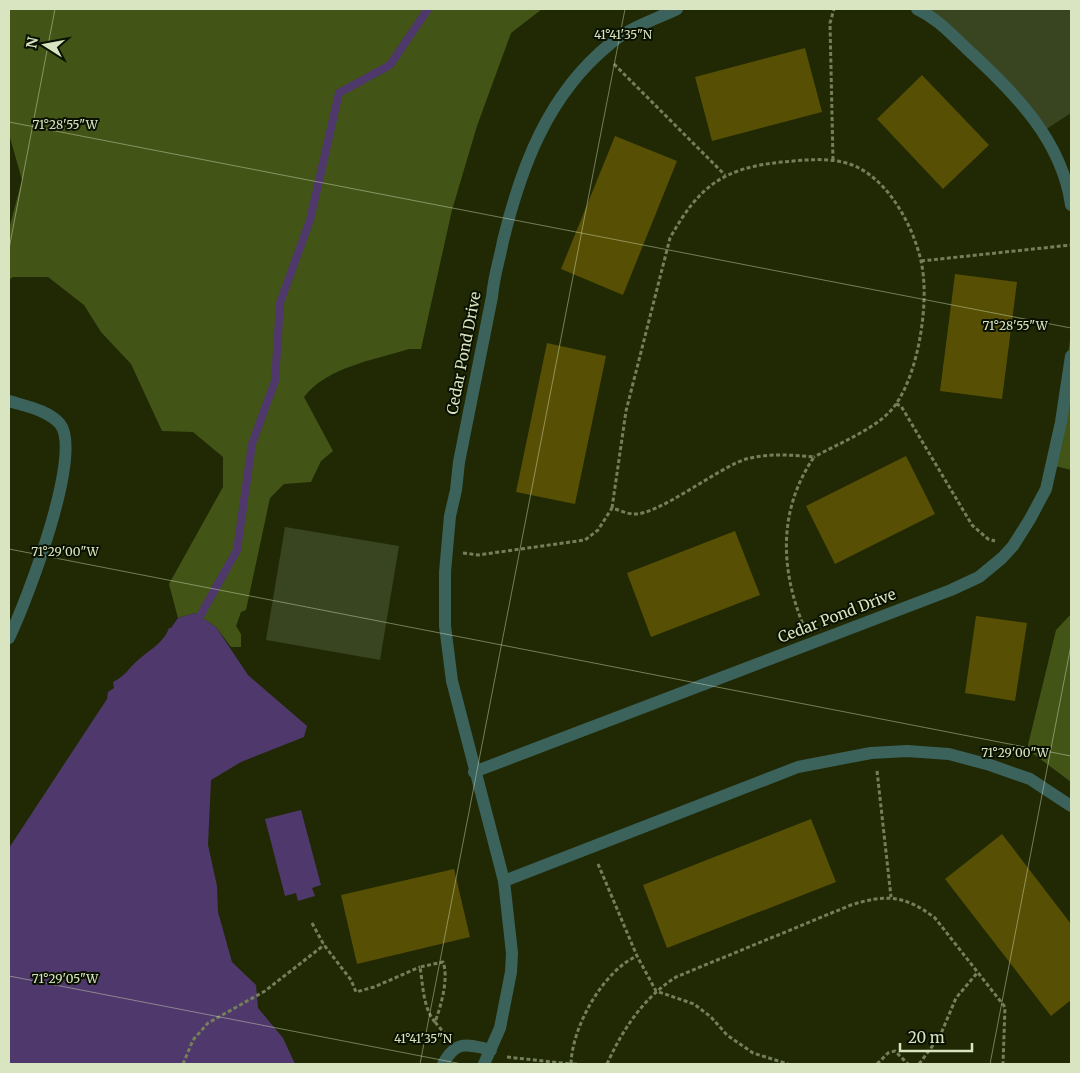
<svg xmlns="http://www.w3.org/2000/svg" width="1080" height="1073" viewBox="0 0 1080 1073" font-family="Merriweather,serif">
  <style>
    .green { fill: #394420 }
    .forest { fill: #435417 }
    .water { fill: #4f386b }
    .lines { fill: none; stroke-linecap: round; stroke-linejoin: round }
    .stream { stroke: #4f386b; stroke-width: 8 }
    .building { fill: #574f03 }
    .path { stroke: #747f5a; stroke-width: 3; stroke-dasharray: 4 2.5; stroke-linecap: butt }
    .service { stroke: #3c625c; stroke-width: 12 }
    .minor { stroke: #3c625c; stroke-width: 12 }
    .ticks { fill: none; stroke: #d9e5c1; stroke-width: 1; stroke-opacity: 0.45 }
    .labels { text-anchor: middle; stroke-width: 4; stroke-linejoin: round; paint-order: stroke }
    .street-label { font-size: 15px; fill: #d9e5c1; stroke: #0a1100 }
    .ticks-label { font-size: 12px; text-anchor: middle; fill: #d9e5c1; stroke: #0a1100; stroke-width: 4; stroke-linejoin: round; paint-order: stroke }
  </style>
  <rect width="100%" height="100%" fill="#202904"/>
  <g class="green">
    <polygon points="923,9 1071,9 1071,113 1042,132"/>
    <polygon points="285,527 399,546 380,660 266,640"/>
  </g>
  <g class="forest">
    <path d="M9 9H542L511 33 477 126 452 210 421 349H409C374 360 327 367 304 397L333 451 321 461 311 482 284 484 270 498 246 610 241 612 236 626 241 634V647H231L216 627 195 613 178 618 169 584 223 487V457L193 432 162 431 131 364 101 332 84 305 48 277H13L9 280V229L22 180 9 134Z"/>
    <polygon points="1071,334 1071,470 1051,465"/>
    <polygon points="1071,614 1071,782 1027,749 1056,630"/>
  </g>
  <g class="water">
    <path d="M195 613 216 627 248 675 307 726 304 737 241 762 211 780 208 845 217 886 218 912 232 962 256 985 258 1008 283 1038 295 1064H9V848L107 699 108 692 114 688 113 682C123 677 126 672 134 664 145 652 163 645 169 628H171L178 618Z"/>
    <polygon points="301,810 321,885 312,888 315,896 298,901 296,893 285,896 265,819"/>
  </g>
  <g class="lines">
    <polyline class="stream" points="199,618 237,550 252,444 275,381 280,303 310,220 339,93 390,65 428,9"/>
  </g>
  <g class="building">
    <polygon points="805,48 822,112 712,141 695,77"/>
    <polygon points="922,75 989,145 943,189 877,119"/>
    <polygon points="615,136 677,161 623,295 561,269"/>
    <polygon points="955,274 1017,282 1002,399 940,391"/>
    <polygon points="547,343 606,356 575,504 516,492"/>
    <polygon points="906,456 935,514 835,564 806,506"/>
    <polygon points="735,531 760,595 651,637 627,573"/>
    <polygon points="976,616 1027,623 1015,701 965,693"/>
    <polygon points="811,819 836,882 667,948 643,885"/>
    <polygon points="1002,834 1071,924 1071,1000 1051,1016 945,879"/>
    <polygon points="454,869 470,937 357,964 341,895"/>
  </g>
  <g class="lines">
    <g class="path">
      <polyline points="614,64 725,175"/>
      <polyline points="833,160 830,23 834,9"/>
      <polyline points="921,261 1071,245"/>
      <polyline points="896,404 901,406 972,525 988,539 995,541"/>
      <path d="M612 508 626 411 670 238C699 186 723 168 782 162 806 160 834 156 857 167 890 183 913 226 921 261 930 300 919 371 896 404 881 427 839 443 814 457"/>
      <path d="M463 553 478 555 585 540 598 530 612 508C619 510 627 514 634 514 659 515 716 469 746 459 768 453 793 455 814 457 778 510 780 569 804 627"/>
      <polyline points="877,771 891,897"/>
      <polyline points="598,864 637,956 656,991 694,1004 711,1017 727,1035 753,1053 788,1064"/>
      <polyline points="312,923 324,945 351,980 356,992 374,987 420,967"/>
      <path d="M435 1022C423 1008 423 985 420 967L443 962C449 978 441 1006 435 1022L445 1034"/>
      <polyline points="507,1057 571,1064"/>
      <polyline points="183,1064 193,1040 208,1023 265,991 324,945"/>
      <path d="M577 1064H571C572 1027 603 971 637 956"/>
      <path d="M607 1064C623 1029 643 998 676 977L851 905C886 894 905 895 935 918L1005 1007 1003 1064"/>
      <polyline points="877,1064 888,1053 895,1051 908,1064"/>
      <polyline points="919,1064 940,1036 956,998 977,973"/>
    </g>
    <path class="service" d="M443 1064C456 1040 466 1044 491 1050"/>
    <g class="minor">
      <path d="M917 9C938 19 951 34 967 49 1014 92 1062 140 1071 205"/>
      <path d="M9 401C25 406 48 410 60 424 84 453 25 605 9 638"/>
      <polyline points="474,772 951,590 979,577 1002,558 1013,546 1030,519 1046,489 1061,422 1071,356"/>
      <polyline points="504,881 798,767 871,753 907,751 949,754 990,765 1030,779 1071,806"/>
      <path d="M484 1064 500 1028 511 972 512 953 504 881 452 681 445 626V572L450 516 456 490 459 462 492 297C494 275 499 262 503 241 521 167 548 94 610 44 630 27 654 20 677 9"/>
    </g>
  </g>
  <path class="ticks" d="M9 122 1071 328M9 249 55 9M9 549 1071 756M9 976 462 1064M420 1064 625 9M990 1064 1071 645"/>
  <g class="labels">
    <g class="street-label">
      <text transform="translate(464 353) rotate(-79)" y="5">Cedar Pond Drive</text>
      <text transform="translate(837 616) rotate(-21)" y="5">Cedar Pond Drive</text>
    </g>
  </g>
  <g class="ticks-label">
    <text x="623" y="39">41°41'35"N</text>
    <text x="65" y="129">71°28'55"W</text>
    <text x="1015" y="330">71°28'55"W</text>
    <text x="65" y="556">71°29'00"W</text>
    <text x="1015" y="757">71°29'00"W</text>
    <text x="65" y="983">71°29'05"W</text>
    <text x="423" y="1043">41°41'35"N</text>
  </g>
  <rect width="1080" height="1073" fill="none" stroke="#d9e5c1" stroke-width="20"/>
  <g transform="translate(45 45) rotate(281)" stroke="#0a1100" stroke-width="4" paint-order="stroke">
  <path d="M0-4L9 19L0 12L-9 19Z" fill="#d9e5c1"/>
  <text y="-8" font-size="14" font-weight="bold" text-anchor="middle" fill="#d9e5c1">N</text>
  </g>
  <path d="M900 1043v8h72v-8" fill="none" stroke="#d9e5c1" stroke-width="2.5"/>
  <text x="908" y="1043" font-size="15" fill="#d9e5c1" stroke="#0a1100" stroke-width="4" paint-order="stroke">20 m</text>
</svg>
